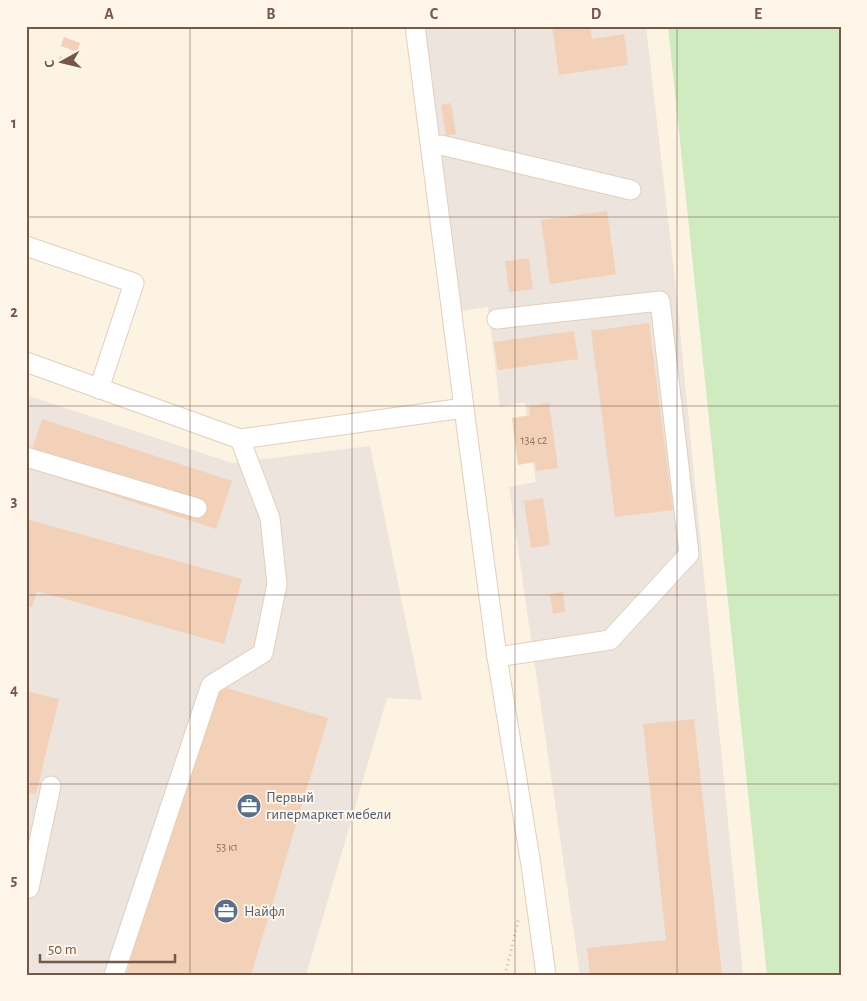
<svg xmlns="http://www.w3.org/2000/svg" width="867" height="1001" viewBox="0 0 867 1001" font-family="'Alegreya Sans',sans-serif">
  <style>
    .industrial { fill: #ece4dd }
    .green { fill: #d1ebc0 }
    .building { fill: #f3d1b9 }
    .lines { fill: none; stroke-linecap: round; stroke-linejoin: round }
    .minor-casing { stroke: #e1cfbd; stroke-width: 21 }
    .path { stroke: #d8b49c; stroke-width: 3; stroke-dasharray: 1 4; stroke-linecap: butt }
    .minor { stroke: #fff; stroke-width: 19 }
    .grid { fill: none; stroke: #755848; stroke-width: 1; stroke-opacity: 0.55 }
    .labels { text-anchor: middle; stroke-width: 4; stroke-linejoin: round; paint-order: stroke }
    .number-label { font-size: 12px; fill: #947664 }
    .service-label { font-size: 15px; fill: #4e5e75; stroke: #fff6e9; text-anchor: start }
    .neatline { fill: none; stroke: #755848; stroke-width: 2 }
    .grid-label { font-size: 16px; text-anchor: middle; font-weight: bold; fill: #755848 }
  </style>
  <rect width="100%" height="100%" fill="#fdf3e2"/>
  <g class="industrial">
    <polygon points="423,26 646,26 675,280 743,975 580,975 509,487 536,482 525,402 500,407 488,307 461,311 441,145"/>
    <polygon points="26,395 232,463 370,446 422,700 387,698 306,975 26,975"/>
  </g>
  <polygon class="green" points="668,26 841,26 841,975 767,975"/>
  <g class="building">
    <polygon points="552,26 590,26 592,39 624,34 628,65 559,75"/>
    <polygon points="64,37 80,43 77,52 61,46"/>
    <polygon points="60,56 68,60 66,65 58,62"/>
    <polygon points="451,103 456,134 446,136 441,105"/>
    <polygon points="607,211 616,274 550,284 541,220"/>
    <polygon points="529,258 533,289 509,292 505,261"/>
    <polygon points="649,323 673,510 615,517 591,331"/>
    <polygon points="574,331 578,359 498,370 494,342"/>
    <polygon points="549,403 558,468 536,471 535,462 518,465 512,418 530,415 529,406"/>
    <polygon points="42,419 232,481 216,529 26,467"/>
    <polygon points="543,498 550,545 531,548 524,501"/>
    <polygon points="26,519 242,579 224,644 37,591 32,607 26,605"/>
    <polygon points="563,592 565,612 553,614 550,594"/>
    <polygon points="213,684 328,718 251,975 126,975"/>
    <polygon points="26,691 59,699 36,794 26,792"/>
    <polygon points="694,719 722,975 590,975 587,948 666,940 643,724"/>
  </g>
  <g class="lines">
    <defs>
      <g id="minor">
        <polyline points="415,26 464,408"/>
        <polyline points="431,146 441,145 631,190"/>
        <polyline points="26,246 134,283 99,389"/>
        <polyline points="26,362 240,439 464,408 497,657 610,640 689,554 660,301 497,319"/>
        <polyline points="26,457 197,508"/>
        <polyline points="497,657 531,865 546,975"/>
        <polyline points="26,889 29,888 51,786"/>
        <polyline points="114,975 211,685 263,653 277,584 270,518 240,439"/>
      </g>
    </defs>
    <use href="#minor" class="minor-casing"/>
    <polyline class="path" points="505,975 519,917"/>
    <use href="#minor" class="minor"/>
  </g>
  <path class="grid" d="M190 26V975M352 26V975M515 26V975M677 26V975M26 217H841M26 406H841M26 595H841M26 784H841"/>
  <defs>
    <symbol id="office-disc" viewBox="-11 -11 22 22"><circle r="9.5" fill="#5c6f8a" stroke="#fff6e9"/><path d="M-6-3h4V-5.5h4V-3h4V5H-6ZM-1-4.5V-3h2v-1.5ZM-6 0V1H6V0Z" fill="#fff"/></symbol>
  </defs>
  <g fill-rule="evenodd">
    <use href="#office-disc" x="235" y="792" width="28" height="28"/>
    <use href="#office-disc" x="212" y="897" width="28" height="28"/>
  </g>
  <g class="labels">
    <g class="number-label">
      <text x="534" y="444">134 с2</text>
      <text x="227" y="851">53 к1</text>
    </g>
    <g class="service-label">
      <text x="266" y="802">Первый<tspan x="266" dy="17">гипермаркет мебели</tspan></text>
      <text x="244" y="916">Найфл</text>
    </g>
  </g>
  <rect width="867" height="1001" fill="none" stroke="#fff6e9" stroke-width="55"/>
  <g transform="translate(62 62) rotate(262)" stroke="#fff6e9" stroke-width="4" paint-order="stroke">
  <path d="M0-4L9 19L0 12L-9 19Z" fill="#755848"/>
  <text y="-8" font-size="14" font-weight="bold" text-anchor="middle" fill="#755848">С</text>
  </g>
  <path d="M40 954v8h135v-8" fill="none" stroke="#755848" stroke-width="2.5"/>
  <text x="48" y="954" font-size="15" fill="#755848" stroke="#fff6e9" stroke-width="4" paint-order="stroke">50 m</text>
  <rect x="28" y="28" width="812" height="946" class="neatline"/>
  <g class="grid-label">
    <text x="109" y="19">A</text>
    <text x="271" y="19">B</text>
    <text x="434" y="19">C</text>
    <text x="596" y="19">D</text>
    <text x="758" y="19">E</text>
    <text x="14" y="128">1</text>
    <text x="14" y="317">2</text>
    <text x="14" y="506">3</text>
    <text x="14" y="695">4</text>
    <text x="14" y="885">5</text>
  </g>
</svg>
